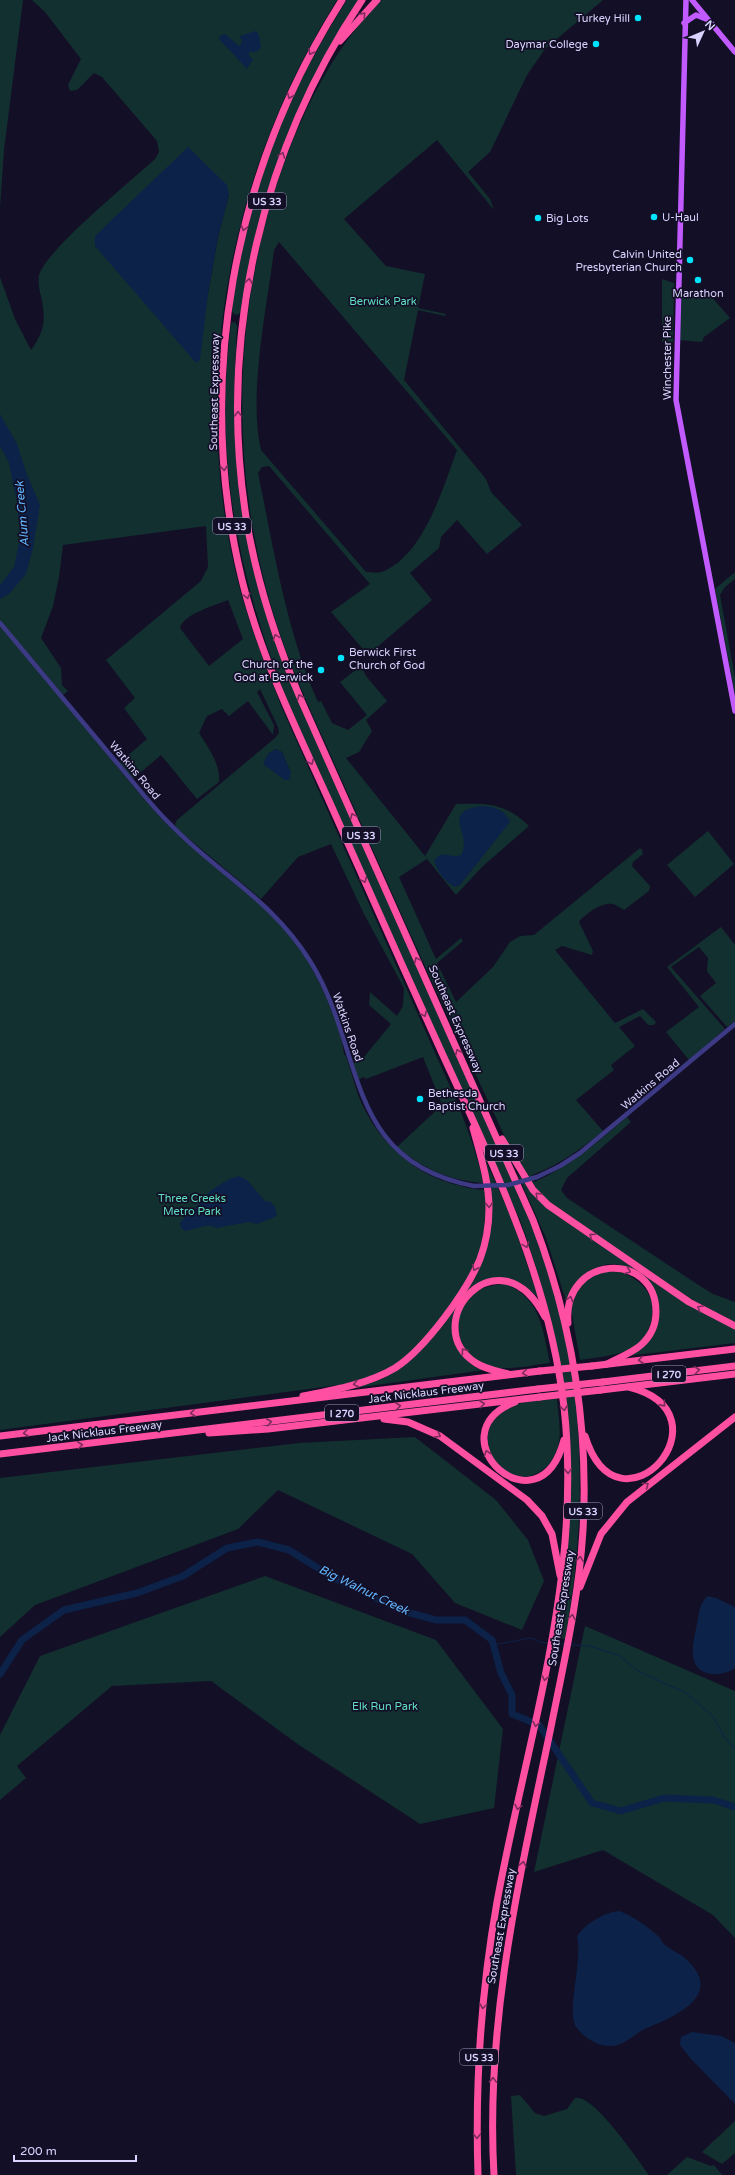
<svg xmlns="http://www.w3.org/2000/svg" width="735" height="2175" viewBox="0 0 735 2175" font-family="'Varela Round',sans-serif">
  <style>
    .green { fill: #12302f; fill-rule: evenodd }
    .water { fill: #0c2248 }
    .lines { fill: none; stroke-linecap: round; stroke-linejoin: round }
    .stream { stroke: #0c2248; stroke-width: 1 }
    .river { stroke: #0c2248; stroke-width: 7 }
    .minor { stroke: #3d3a85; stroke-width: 4.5 }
    .major { stroke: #c25bff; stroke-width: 5.5 }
    .highway { stroke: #ff4fa3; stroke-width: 7 }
    .minor-bridge { stroke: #3d3a85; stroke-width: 4.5 }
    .highway-bridge { stroke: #ff4fa3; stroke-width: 7 }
    .oneway { stroke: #7d2c5e }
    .poi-dot { fill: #00e5ff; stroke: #130f26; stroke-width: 1.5 }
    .labels { text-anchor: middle; stroke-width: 3.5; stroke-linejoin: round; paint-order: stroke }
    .shield { fill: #130f26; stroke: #9e99be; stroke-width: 1 }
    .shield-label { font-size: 10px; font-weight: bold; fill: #d9d4ff }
    .poi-label { font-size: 11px; fill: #d9d4ff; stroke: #130f26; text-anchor: end }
    .park-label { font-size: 11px; fill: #5fe0c0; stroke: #130f26 }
    .street-label { font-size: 11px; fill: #d9d4ff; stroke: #130f26 }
    .water-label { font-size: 12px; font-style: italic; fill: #62b6ff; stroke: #130f26 }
  </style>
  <rect width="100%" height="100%" fill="#130f26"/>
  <g class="green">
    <polygon points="0,0 23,0 4,150 0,208"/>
    <path d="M32 0H337C229 172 188 383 238 582 249 625 266 667 282 708L460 1109 474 1148 484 1183C451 1181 423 1169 397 1147L442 1105 423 1057 366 1079 364 1077 359 1079 353 1063 364 1057 391 1024 369 1005 370 992 397 1016 403 1006 404 988 364 914 331 844 298 857 261 899 176 828 175 824 177 820 275 738 279 733 278 727 260 689 257 692 274 725 273 735 248 701 229 716 222 709 207 716 199 733C208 747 221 765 219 782L197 799 161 755 133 779 119 763 147 739 124 708 135 698 106 660 201 581 208 567 206 526 63 545 59 577 53 606 41 638 61 668 62 685 68 691 63 695 27 652C71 707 113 765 160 817 191 850 229 875 263 906 290 930 311 963 326 997 333 1014 342 1035 344 1054L346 1056C351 1070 354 1084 359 1097 375 1137 409 1171 450 1183 461 1186 473 1190 486 1190 486 1211 487 1230 481 1250 471 1282 430 1338 404 1359 387 1372 366 1378 346 1384L0 1430V277L15 319 31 350C45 330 46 320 41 296 39 290 38 282 39 275 47 249 131 181 155 159L159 152 157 141 102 77 94 73 77 90 70 91 68 85 81 59 45 12ZM188 147 229 195 218 237 208 294ZM228 600 243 639 209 666 180 628C183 614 216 605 228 600ZM276 749 282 752 291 773 268 754Z"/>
    <path d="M347 0H358C294 100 259 194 241 311L238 315 234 314 232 311C244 200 287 93 347 0Z"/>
    <path d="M382 0H603L545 49 527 75 490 152 468 172 490 199 494 210 437 140 344 219 386 266 425 274 418 308 446 314 445 316 418 310 404 380 486 479 491 492 522 525 487 554 457 520 441 537 439 548 410 573 432 600 368 655 331 612 370 584 269 466 262 467 258 473C274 550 286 630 318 702L321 701 332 723 348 730 367 715 340 682 361 666 366 676 387 701 366 720 372 731 359 752 346 758 425 856 456 804C488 803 505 803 529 826L483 866 456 895 427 859 399 877 436 959 461 938 463 941 437 963 456 1002 493 967 510 942 520 936 534 935 640 848 642 850 643 854 633 862 632 866 650 886 649 891 624 910C621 908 616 905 613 904 602 902 585 914 579 922L593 951 592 955 562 946 555 950 615 1023 643 1009 656 1022 654 1025H648L640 1016 619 1027 635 1046 611 1065 614 1070 576 1100 603 1131C581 1149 559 1165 532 1175L534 1182C569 1167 598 1142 627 1117L631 1122 567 1178 561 1190 567 1198 700 1286 713 1294 735 1302V1323C689 1301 648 1270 605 1242 580 1225 552 1210 533 1186 514 1163 503 1131 490 1105 463 1047 435 989 409 931 382 871 355 810 328 749 309 707 290 666 276 622 233 488 231 341 270 207 291 134 327 53 382 0ZM279 242 457 450C443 488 424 554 384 571 379 574 371 572 366 572L261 450C248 395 267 308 274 250Z"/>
    <polygon points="662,279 674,283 673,342 662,342"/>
    <polygon points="680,294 709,294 730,318 704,337 702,342 679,340"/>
    <path d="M235 322 237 326 234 391 236 447 263 605 525 1207C536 1236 547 1266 556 1296 586 1409 586 1525 565 1639L556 1638C582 1486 573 1364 520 1220L296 720C240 592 213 462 231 323Z"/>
    <polygon points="735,572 735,579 725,587 720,595 735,677 735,694 715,589"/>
    <polygon points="708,831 734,864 695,897 667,865"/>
    <polygon points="721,927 735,945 735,1021 727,1027 700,996 716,983 707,971 708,958 699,947 671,967 725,1029 689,1060 666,1032 699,1007 667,967"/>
    <polygon points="485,1159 511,1217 538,1297 522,1284 504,1278 474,1287 461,1299 453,1322 455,1340 484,1370 355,1388 405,1363 463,1292 488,1239"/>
    <path d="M517 1173 562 1218 735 1327V1343L627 1356 653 1333 655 1292C646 1285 634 1270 624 1266 598 1257 575 1279 566 1301L546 1238Z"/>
    <path d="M619 1271C644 1280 661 1301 649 1328 647 1335 641 1343 634 1347 619 1356 598 1357 580 1360L571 1309 576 1291 594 1273Z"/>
    <path d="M505 1284C541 1297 543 1331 550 1363 531 1365 502 1373 483 1364 460 1354 449 1320 466 1299 476 1288 492 1285 505 1284Z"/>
    <path d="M557 1399C558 1414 562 1432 558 1447 555 1458 549 1466 541 1471 503 1497 456 1427 517 1404 529 1400 544 1400 557 1399Z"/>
    <polygon points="415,1437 496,1500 528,1540 544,1581 522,1630 455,1603 412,1554 278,1490 238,1529 35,1605 0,1637 0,1478 299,1443"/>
    <polygon points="265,1576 436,1640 503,1729 494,1808 420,1824 299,1745 211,1681 112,1686 17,1766 26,1778 0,1800 0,1735 40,1656"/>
    <polygon points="585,1626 735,1691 735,1938 713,1915 603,1850 534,1872"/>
    <path d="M520 2095 535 2113 544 2116 567 2109 575 2098C593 2093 638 2160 649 2175H516L511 2096Z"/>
    <polygon points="735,2121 735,2153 722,2164 702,2152"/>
    <polygon points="687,2157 711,2166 714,2165 722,2175 667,2175"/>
  </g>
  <g class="water">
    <polygon points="256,31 259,35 261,48 256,52 249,52 249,56 253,59 247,69 219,39 220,36 225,34 239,46 242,43 240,36"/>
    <polygon points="188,147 227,185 229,195 218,237 208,294 200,360 196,363 95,246 95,236"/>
    <polygon points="0,414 17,444 26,472 40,505 33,548 26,574 9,594 0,599 0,585 14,567 20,538 17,503 9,463 0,446"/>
    <polygon points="276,749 282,752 291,773 289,780 285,780 263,764 268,754"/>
    <path d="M482 806C494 807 505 809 510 822L460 885 455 887C446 883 437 871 434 861 442 848 450 859 461 855 474 833 438 812 482 806Z"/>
    <path d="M239 1176 247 1180 265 1201 271 1202 275 1207 277 1215 275 1217 257 1224 249 1222 216 1228C208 1222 195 1230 185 1231L181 1228 180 1223 186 1215 203 1201 210 1191 229 1179Z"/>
    <path d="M708 1596 716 1598 735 1607V1668C728 1673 720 1675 712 1674 685 1671 693 1642 697 1624 699 1613 699 1603 708 1596Z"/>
    <path d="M620 1911C635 1918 646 1925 658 1936 661 1938 662 1943 665 1945 673 1951 683 1955 690 1963 722 1997 673 2017 647 2028 634 2033 626 2046 610 2046 597 2046 583 2037 576 2027 566 2011 583 1961 577 1937 582 1925 607 1911 620 1911Z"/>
    <polygon points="692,2032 721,2036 735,2043 735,2104 691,2059 680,2045 681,2037"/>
  </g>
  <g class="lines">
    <g class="stream">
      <polyline points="554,1643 564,1644"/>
      <polyline points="493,1645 531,1638 540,1642 548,1643"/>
      <polyline points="571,1645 590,1646 618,1655 640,1672 686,1693 713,1716 724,1737 735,1749"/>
    </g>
    <polyline class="river" points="0,1674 22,1640 64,1610 137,1593 183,1576 227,1548 258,1542 289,1550 334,1578 403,1611 436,1620 465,1620 492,1640 501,1673 512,1695 512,1714 539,1725 592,1803 621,1811 664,1798 713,1800 735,1807"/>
    <g class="minor">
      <path d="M0 623C38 668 75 713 112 757 132 780 150 805 172 826 220 875 272 900 310 961 366 1050 342 1161 474 1186"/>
      <polyline points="537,1177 560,1166 580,1153 735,1024"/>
    </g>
    <g class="major">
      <polyline points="686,0 676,400 735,711"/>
      <polyline points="692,0 735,52"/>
      <polyline points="684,23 696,15 706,19"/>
    </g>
    <g class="highway">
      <path d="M342 0C233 171 194 382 242 580 261 658 297 730 330 803 367 886 404 970 442 1053 495 1168 549 1279 564 1407 583 1577 527 1738 497 1902 481 1992 475 2084 478 2175"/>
      <path d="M362 0C261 151 218 337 246 517 256 580 276 641 301 700L533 1220C571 1319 589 1424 583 1530 579 1597 564 1662 551 1727 520 1876 485 2021 494 2175"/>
      <polyline points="340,41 377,0"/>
      <polyline points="502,1139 533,1190 548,1205 689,1302 735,1326"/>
      <path d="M568 1323C562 1254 656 1250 656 1312 656 1325 651 1336 641 1345 632 1353 618 1358 607 1364"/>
      <polyline points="592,1366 735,1349"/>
      <path d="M508 1374C497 1371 485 1369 476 1363 416 1325 499 1228 545 1317"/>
      <polyline points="603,1382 735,1366"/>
      <polyline points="601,1390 735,1374"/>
      <path d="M303 1396C334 1390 368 1384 395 1368 425 1349 467 1291 480 1259 486 1243 489 1226 489 1208 489 1181 480 1154 473 1128"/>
      <path d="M515 1402C432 1435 539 1536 564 1440"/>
      <polyline points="384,1419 408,1422 440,1436 527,1500 542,1516 552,1534 560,1575"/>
      <polyline points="209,1433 268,1429 540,1397"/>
      <polyline points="0,1436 540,1371"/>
      <path d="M585 1436C619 1545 735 1414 629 1387"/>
      <polyline points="0,1454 538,1389"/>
      <polyline points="580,1587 601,1534 627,1502 735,1417"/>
    </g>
    <polyline class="minor-bridge" points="474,1186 508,1185 537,1177"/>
    <g class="highway-bridge">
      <polyline points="540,1371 592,1366"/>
      <polyline points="538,1389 603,1382"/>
      <polyline points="540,1397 601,1390"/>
    </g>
  </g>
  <defs><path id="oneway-chevron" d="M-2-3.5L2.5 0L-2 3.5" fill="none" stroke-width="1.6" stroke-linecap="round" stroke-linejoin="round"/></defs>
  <g class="oneway">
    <use href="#oneway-chevron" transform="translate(363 15) rotate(-48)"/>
    <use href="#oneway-chevron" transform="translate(311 52) rotate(119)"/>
    <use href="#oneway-chevron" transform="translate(290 96) rotate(113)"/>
    <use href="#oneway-chevron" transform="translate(282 155) rotate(-69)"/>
    <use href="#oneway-chevron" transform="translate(244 228) rotate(105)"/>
    <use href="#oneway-chevron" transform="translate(249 281) rotate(-81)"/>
    <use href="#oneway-chevron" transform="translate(238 414) rotate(-90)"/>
    <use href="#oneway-chevron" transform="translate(224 468) rotate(84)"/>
    <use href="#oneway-chevron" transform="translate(247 596) rotate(75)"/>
    <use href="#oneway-chevron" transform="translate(276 637) rotate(-110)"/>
    <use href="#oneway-chevron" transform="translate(300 697) rotate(-113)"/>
    <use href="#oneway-chevron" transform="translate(311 762) rotate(66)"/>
    <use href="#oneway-chevron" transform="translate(353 816) rotate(-114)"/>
    <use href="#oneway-chevron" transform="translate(364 880) rotate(66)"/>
    <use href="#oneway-chevron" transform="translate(417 960) rotate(-114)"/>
    <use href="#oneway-chevron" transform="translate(424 1014) rotate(66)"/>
    <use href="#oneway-chevron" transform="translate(458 1052) rotate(-114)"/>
    <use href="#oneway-chevron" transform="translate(538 1195) rotate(-135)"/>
    <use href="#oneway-chevron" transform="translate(489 1205) rotate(88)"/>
    <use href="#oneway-chevron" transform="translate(592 1236) rotate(-146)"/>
    <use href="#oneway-chevron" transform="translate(526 1245) rotate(70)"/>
    <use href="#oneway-chevron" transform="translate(475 1268) rotate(117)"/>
    <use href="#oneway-chevron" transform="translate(628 1271) rotate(23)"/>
    <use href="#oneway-chevron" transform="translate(570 1299) rotate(-73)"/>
    <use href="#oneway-chevron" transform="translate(700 1308) rotate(-149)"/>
    <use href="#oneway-chevron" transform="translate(464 1351) rotate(-126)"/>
    <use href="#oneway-chevron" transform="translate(641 1360) rotate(173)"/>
    <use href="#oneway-chevron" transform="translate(697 1370) rotate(-7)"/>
    <use href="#oneway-chevron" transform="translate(525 1373) rotate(173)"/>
    <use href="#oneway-chevron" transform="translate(356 1384) rotate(167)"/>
    <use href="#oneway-chevron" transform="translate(482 1404) rotate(-7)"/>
    <use href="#oneway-chevron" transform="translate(663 1404) rotate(48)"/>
    <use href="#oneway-chevron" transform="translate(398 1406) rotate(-7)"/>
    <use href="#oneway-chevron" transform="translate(564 1408) rotate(83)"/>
    <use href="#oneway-chevron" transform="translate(193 1413) rotate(173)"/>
    <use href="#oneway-chevron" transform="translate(269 1422) rotate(-7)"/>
    <use href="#oneway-chevron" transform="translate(26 1433) rotate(173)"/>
    <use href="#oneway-chevron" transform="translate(438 1435) rotate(28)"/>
    <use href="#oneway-chevron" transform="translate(80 1445) rotate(-7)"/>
    <use href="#oneway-chevron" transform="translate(487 1453) rotate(-109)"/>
    <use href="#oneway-chevron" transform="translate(568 1471) rotate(88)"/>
    <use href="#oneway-chevron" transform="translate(646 1485) rotate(-37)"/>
    <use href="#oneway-chevron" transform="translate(580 1559) rotate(-84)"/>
    <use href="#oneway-chevron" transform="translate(572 1617) rotate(-79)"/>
    <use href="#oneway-chevron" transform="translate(545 1678) rotate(101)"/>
    <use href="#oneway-chevron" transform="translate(536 1724) rotate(101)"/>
    <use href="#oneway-chevron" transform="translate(518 1807) rotate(102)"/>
    <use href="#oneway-chevron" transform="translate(523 1864) rotate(-78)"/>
    <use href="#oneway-chevron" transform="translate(483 2006) rotate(97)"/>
    <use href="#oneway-chevron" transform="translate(493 2080) rotate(-88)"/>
    <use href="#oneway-chevron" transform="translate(477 2136) rotate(90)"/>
  </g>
  <g class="poi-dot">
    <circle cx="638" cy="18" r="4"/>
    <circle cx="596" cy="44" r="4"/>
    <circle cx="654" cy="217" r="4"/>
    <circle cx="538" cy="218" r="4"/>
    <circle cx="690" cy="260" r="4"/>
    <circle cx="698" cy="280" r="4"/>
    <circle cx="341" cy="658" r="4"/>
    <circle cx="321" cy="670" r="4"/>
    <circle cx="420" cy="1099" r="4"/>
  </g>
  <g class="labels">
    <g class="shield">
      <rect x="248" y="193" width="38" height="16" rx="3"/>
      <rect x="213" y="518" width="38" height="16" rx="3"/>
      <rect x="342" y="827" width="38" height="16" rx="3"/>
      <rect x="485" y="1145" width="38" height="16" rx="3"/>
      <rect x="652" y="1366" width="34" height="16" rx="3"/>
      <rect x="325" y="1405" width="34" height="16" rx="3"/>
      <rect x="564" y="1503" width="38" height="16" rx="3"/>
      <rect x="460" y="2049" width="38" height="16" rx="3"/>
    </g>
    <g class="shield-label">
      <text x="267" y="205">US 33</text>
      <text x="232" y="530">US 33</text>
      <text x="361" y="839">US 33</text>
      <text x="504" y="1157">US 33</text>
      <text x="669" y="1378">I 270</text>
      <text x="342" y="1417">I 270</text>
      <text x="583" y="1515">US 33</text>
      <text x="479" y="2061">US 33</text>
    </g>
    <g class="poi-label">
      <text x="630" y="22">Turkey Hill</text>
      <text x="588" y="48">Daymar College</text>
      <text x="662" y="221" text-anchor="start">U-Haul</text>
      <text x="546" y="222" text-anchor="start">Big Lots</text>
      <text x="682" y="258">Calvin United<tspan x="682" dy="13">Presbyterian Church</tspan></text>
      <text x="698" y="297" text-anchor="middle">Marathon</text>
      <text x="349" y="656" text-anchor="start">Berwick First<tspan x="349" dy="13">Church of God</tspan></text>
      <text x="313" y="668">Church of the<tspan x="313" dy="13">God at Berwick</tspan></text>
      <text x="428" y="1097" text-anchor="start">Bethesda<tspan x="428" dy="13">Baptist Church</tspan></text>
    </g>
    <g class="park-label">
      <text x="383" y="305">Berwick Park</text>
      <text x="192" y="1202">Three Creeks<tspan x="192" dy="13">Metro Park</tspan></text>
      <text x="385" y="1710">Elk Run Park</text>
    </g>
    <g class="street-label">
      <text transform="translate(667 358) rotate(-90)" y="4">Winchester Pike</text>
      <text transform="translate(214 392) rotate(-89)" y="4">Southeast Expressway</text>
      <text transform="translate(135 770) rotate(50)" y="4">Watkins Road</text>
      <text transform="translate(456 1019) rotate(66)" y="4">Southeast Expressway</text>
      <text transform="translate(348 1027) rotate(71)" y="4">Watkins Road</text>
      <text transform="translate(650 1084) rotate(-40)" y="4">Watkins Road</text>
      <text transform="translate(426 1392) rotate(-7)" y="4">Jack Nicklaus Freeway</text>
      <text transform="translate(104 1431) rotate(-7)" y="4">Jack Nicklaus Freeway</text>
      <text transform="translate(561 1608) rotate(-81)" y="4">Southeast Expressway</text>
      <text transform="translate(501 1926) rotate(-80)" y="4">Southeast Expressway</text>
    </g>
    <g class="water-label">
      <text transform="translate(22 514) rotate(-95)" y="4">Alum Creek</text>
      <text transform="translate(364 1590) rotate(26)" y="4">Big Walnut Creek</text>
    </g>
  </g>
  <g transform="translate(703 32) rotate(46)" stroke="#130f26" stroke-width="3" paint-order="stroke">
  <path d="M0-3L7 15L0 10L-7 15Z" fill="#d9d4ff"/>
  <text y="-6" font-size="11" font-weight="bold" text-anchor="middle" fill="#d9d4ff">N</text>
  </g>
  <path d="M14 2155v6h122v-6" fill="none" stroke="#d9d4ff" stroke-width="2"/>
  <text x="20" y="2155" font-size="12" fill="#d9d4ff" stroke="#130f26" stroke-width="3" paint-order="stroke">200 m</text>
</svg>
